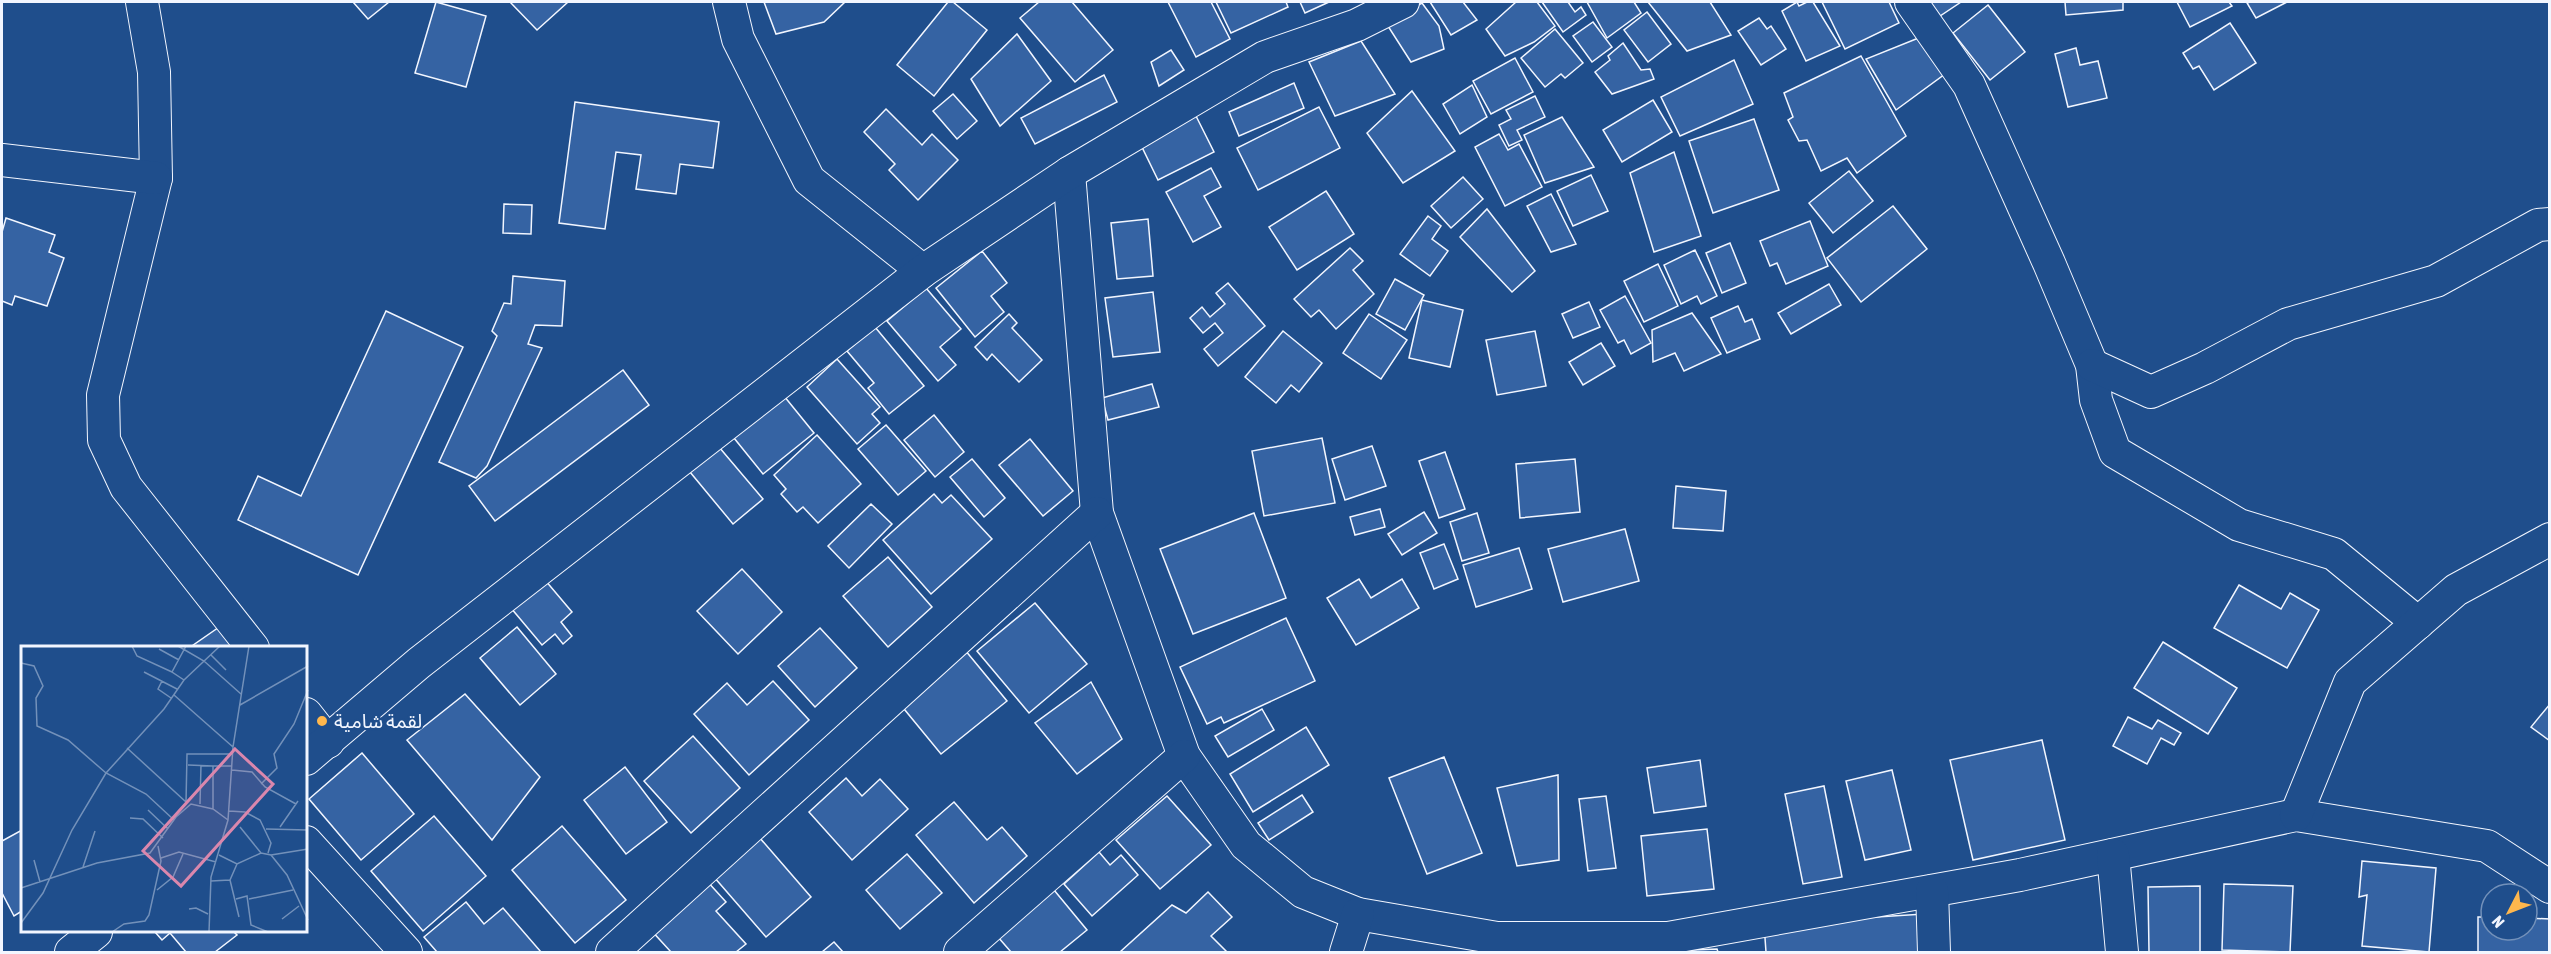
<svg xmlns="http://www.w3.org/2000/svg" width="2551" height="954" viewBox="0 0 2551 954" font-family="'Asap Condensed','Noto Sans Arabic',sans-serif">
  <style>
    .building { fill: #3563a3; stroke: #f2f6ff; stroke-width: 1.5 }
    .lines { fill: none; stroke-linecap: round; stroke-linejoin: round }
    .minor-casing { stroke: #f2f6ff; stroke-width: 34 }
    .minor { stroke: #1f4e8c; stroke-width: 32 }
    .poi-dot { fill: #ffb74d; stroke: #1f4e8c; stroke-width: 2 }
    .labels { text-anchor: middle; stroke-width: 4.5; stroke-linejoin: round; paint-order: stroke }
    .poi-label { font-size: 20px; fill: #f2f6ff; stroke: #1f4e8c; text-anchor: start }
    .inset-road { fill: none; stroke: #7391ba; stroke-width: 1.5 }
    .view { fill: #da87ad; fill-opacity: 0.15; stroke: #da87ad; stroke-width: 3 }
    .inset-edge { fill: none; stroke: #f2f6ff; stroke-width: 3 }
  </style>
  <rect width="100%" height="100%" fill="#1f4e8c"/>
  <g class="building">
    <polygon points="353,2 389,2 368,19"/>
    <polygon points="436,2 486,16 466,87 415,73"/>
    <polygon points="510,2 568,2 537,30"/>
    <polygon points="764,2 845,2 824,22 776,34"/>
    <polygon points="948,2 953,2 987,30 934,96 897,65"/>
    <polygon points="1039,2 1072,2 1113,50 1075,82 1020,18"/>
    <polygon points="1168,2 1211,2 1230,39 1196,57"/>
    <polygon points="1216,2 1286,2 1288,7 1231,33"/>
    <polygon points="1300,2 1329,2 1305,13"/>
    <polygon points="1430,2 1463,2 1477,20 1451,35"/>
    <polygon points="1516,2 1537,2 1555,26 1534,42 1505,56 1486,29"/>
    <polygon points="1542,2 1568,2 1575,12 1581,7 1586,15 1563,32"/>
    <polygon points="1587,2 1634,2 1641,13 1607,38"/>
    <polygon points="1648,2 1710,2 1731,35 1687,51"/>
    <polygon points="1797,2 1799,6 1807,2 1813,2 1840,46 1806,61 1782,11"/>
    <polygon points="1822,2 1889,2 1899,23 1845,49"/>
    <polygon points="1930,2 1961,2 1940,16"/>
    <polygon points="2065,2 2123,2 2123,10 2066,15"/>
    <polygon points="2177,2 2229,2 2232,6 2190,27"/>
    <polygon points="2250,2 2287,2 2256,18 2247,3"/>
    <polygon points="1422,3 1439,26 1444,49 1411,62 1386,23"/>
    <polygon points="1988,5 2025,52 1990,80 1953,33"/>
    <polygon points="1647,12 1671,44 1648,62 1624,30"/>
    <polygon points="1759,18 1767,29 1771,26 1786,49 1761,65 1738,31"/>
    <polygon points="1593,22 1612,47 1592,62 1573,36"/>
    <polygon points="2230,23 2256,63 2214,90 2199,66 2193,69 2183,53"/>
    <polygon points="1555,29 1583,63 1565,78 1561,74 1545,87 1521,58"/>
    <polygon points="1017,34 1051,81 1000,126 971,79"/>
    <polygon points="1926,35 1949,71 1896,110 1866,59"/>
    <polygon points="1361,41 1395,94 1335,116 1309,62"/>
    <polygon points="1623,43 1641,70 1650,69 1654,79 1612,94 1595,72 1610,60 1608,56"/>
    <polygon points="2076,48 2080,65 2098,61 2107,98 2068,107 2055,54"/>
    <polygon points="1171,50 1184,70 1159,86 1151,62"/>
    <polygon points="1861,56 1906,136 1857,173 1847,158 1821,171 1807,140 1799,141 1788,120 1793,117 1784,93"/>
    <polygon points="1515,58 1533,92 1491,114 1473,81"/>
    <polygon points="1734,60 1753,104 1680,136 1661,97"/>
    <polygon points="1104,75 1117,102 1035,144 1021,118"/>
    <polygon points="1294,83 1304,108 1239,136 1229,112"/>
    <polygon points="1472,85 1487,117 1460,134 1443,104"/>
    <polygon points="1412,91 1455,151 1403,183 1367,133"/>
    <polygon points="953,94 977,121 957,139 933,111"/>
    <polygon points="1535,96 1545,117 1517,130 1522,140 1509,146 1499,125 1511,119 1506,110"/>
    <polygon points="1653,100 1672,132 1622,162 1603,130"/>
    <polygon points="575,102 719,122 713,168 680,164 676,194 636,189 641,155 616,152 605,229 559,223"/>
    <polygon points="1319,107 1340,148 1258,190 1237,148"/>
    <polygon points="886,109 922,145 932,134 958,160 918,200 889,170 895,164 864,132"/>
    <polygon points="1195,114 1214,152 1158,180 1139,141"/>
    <polygon points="1562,117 1594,167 1545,183 1524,135"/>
    <polygon points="1754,119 1779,190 1713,213 1689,141"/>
    <polygon points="1499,134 1508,150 1519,144 1542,187 1505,206 1475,147"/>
    <polygon points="1674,152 1701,236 1654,252 1630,173"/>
    <polygon points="1211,168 1221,187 1204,196 1221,227 1193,242 1166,192"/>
    <polygon points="1849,171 1873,201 1833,233 1809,203"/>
    <polygon points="1591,175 1608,211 1573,226 1557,191"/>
    <polygon points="1463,177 1483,199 1451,228 1431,206"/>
    <polygon points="1326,191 1354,234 1297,270 1269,227"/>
    <polygon points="1551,194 1576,244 1551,252 1527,206"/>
    <polygon points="504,204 532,205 531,234 503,233"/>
    <polygon points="1893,206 1927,249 1861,302 1827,258"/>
    <polygon points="1487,209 1535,271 1512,292 1460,237"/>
    <polygon points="1428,216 1441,226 1432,239 1448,251 1430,276 1400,254"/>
    <polygon points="6,218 55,235 49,252 64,258 47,306 15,296 12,305 2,301 2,232"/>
    <polygon points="1148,219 1153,276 1117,279 1111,223"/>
    <polygon points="1810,221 1828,266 1786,284 1777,263 1770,266 1760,241"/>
    <polygon points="1730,243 1746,283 1722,293 1706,253"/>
    <polygon points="1350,248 1363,261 1353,270 1374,294 1336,329 1319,310 1311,317 1294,299"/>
    <polygon points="1695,250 1717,296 1701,304 1697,296 1681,304 1664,265"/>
    <polygon points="982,251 1007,283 991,296 1004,312 975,337 936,288"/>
    <polygon points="1658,264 1678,306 1644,322 1624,281"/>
    <polygon points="513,276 565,281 562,326 535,325 528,344 542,348 487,466 476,478 439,462 497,336 492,331 504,303 511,304"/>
    <polygon points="1395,279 1424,295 1405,330 1376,314"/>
    <polygon points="1228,283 1265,326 1218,366 1204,349 1223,333 1215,323 1203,333 1190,318 1202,307 1210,317 1225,304 1216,293"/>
    <polygon points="1829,284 1841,305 1791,334 1778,313"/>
    <polygon points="926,288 961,329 940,347 956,365 938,381 887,321"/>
    <polygon points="1153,292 1160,352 1113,357 1105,298"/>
    <polygon points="1625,296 1651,343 1631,354 1624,340 1618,343 1600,310"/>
    <polygon points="1422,300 1463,310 1450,367 1409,358"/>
    <polygon points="1589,302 1600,327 1573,338 1562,314"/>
    <polygon points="1738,306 1745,322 1752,319 1760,339 1727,353 1711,318"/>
    <polygon points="386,311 463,347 358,575 238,520 258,476 301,496"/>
    <polygon points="1692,313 1721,354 1684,371 1675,353 1653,362 1652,330"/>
    <polygon points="1009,314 1017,323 1012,328 1042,360 1019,382 992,354 987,360 975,347"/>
    <polygon points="1369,314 1407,340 1381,379 1343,353"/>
    <polygon points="875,327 924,386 889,414 868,388 874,383 847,351"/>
    <polygon points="1283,331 1322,363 1299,392 1291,385 1276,403 1245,377"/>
    <polygon points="1535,331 1546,386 1497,395 1486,340"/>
    <polygon points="1601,343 1615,366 1583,385 1569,362"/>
    <polygon points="837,359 880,407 872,414 880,423 857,444 807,387"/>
    <polygon points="623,370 649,405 495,521 469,486"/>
    <polygon points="1152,384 1159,407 1108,420 1102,398"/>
    <polygon points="784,396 814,433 763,474 734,438"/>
    <polygon points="934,415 964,452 935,477 904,440"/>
    <polygon points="886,425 926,471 898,495 858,449"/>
    <polygon points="817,435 861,484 818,523 803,507 797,512 781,494 786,489 774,475"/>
    <polygon points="1322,438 1335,503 1264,516 1252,451"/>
    <polygon points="1030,439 1073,491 1043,516 999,465"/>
    <polygon points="1372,446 1386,486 1345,500 1332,459"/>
    <polygon points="719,447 763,499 733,524 690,472"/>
    <polygon points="1445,452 1465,509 1439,518 1419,461"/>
    <polygon points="972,459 1005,498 984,517 950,477"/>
    <polygon points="1575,459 1580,512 1520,518 1516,464"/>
    <polygon points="1676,486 1726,491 1723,531 1673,528"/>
    <polygon points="934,494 942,503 951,495 992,539 931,594 883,540"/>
    <polygon points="871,504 892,524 849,568 828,546"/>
    <polygon points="1380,509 1385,527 1355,535 1350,517"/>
    <polygon points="1424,512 1437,533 1402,555 1388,534"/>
    <polygon points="1254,513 1286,598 1193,634 1160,549"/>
    <polygon points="1477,513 1489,553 1462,561 1450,522"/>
    <polygon points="1625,529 1639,581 1563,602 1548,549"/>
    <polygon points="1444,544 1458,579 1434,589 1420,553"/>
    <polygon points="1519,548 1532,589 1476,607 1463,565"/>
    <polygon points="888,557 932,607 888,647 843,596"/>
    <polygon points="742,569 782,612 738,654 697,611"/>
    <polygon points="1359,579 1371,598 1402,579 1419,608 1356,645 1327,598"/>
    <polygon points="545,580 572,612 561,622 572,636 563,644 555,634 542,645 511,608"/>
    <polygon points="2239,585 2281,609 2290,593 2319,610 2287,668 2214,628"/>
    <polygon points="1035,603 1087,664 1029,713 977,651"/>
    <polygon points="1286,618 1315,681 1224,723 1221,717 1207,724 1180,667"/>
    <polygon points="225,623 242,648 189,648"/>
    <polygon points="517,627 556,674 520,705 480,658"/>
    <polygon points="820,628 857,668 815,707 778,666"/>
    <polygon points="2163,642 2237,688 2208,734 2134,688"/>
    <polygon points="965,650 1007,701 941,754 900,704"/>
    <polygon points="773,681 809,720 749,775 694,714 727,683 747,705"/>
    <polygon points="1091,682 1122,739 1077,774 1035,723"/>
    <polygon points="465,694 540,777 492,840 407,740"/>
    <polygon points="2550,704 2550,741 2531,727"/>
    <polygon points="1262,709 1274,730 1228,757 1215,736"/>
    <polygon points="2128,717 2152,729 2158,720 2181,733 2174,745 2161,738 2147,764 2113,746"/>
    <polygon points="1306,727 1329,765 1253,812 1230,774"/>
    <polygon points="693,736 740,788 691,833 644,781"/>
    <polygon points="2042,740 2065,840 1973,860 1950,760"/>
    <polygon points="362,753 414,814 361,860 309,799"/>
    <polygon points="1444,757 1482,853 1427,874 1389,778"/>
    <polygon points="1700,760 1706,806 1654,813 1647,768"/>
    <polygon points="625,767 667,822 626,854 584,800"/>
    <polygon points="1892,770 1911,850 1865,860 1846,781"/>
    <polygon points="1558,775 1559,860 1517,866 1497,788"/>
    <polygon points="846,778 862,796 880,779 908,809 852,860 809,812"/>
    <polygon points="1824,786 1842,877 1803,884 1785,794"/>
    <polygon points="1302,795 1313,812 1269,840 1258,823"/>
    <polygon points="1167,796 1211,845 1160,889 1116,840"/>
    <polygon points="1606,796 1616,868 1588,871 1579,799"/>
    <polygon points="954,802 987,840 1002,827 1027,856 974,903 916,835"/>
    <polygon points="434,816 486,876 423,931 371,871"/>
    <polygon points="562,826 626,900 575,943 512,870"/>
    <polygon points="1707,829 1714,889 1647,896 1641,836"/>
    <polygon points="22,830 22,911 14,916 2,893 2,841"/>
    <polygon points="759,837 811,897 766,937 714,877"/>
    <polygon points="1099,852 1110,865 1121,855 1138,875 1092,916 1064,884"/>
    <polygon points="907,854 942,893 900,929 866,890"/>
    <polygon points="2362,861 2436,868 2429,952 2362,946 2367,895 2359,897"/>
    <polygon points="706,880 726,902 716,911 746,944 736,952 671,952 650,929"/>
    <polygon points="2224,884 2293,886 2290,952 2222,950"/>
    <polygon points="2200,886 2200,952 2149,952 2148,887"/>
    <polygon points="1054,890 1087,930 1060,952 1011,952 998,937"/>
    <polygon points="1208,892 1232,917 1211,936 1227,952 1120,952 1172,905 1186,913"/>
    <polygon points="466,902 484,924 503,908 541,952 437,952 424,937"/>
    <polygon points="1924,914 1927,952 1766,952 1764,924"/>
    <polygon points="2478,917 2491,917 2491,930 2527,930 2527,918 2550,919 2550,952 2478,952"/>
    <polygon points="155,932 234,932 237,935 215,952 186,952 170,933 162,940"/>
    <polygon points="834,942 843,952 822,952"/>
    <polygon points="1717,949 1718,952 1667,952 1666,951"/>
  </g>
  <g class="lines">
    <defs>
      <g id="minor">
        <polyline points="142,2 154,72 156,178 103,395 104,440 126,487 253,648"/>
        <polyline points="729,2 738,39 809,180 923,271"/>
        <polyline points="1911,2 1969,85 2049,263 2092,365 2096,400 2115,452 2239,525 2334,554 2418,623"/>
        <polyline points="2,160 156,178"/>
        <polyline points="1069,173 1097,513 1184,756 1246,845 1303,892 1358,914 1497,938 1668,938 2020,875 2296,815 2487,846 2550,887"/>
        <polyline points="2092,365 2151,392 2205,368 2288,324 2436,281 2538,225 2550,224"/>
        <polyline points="306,714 328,742"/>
        <polyline points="306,759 419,663 923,271 1069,173 1265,57 1357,25 1403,2"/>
        <polyline points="2296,815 2350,682 2456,590 2550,539"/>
        <polyline points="306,842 406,952"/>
        <polyline points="2113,855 2122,952"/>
        <polyline points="1932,891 1934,952"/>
        <polyline points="71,952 96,932"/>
        <polyline points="612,952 1097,513"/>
        <polyline points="960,952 1184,756"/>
        <polyline points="1346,952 1358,914"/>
      </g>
    </defs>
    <use href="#minor" class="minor-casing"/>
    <use href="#minor" class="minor"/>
  </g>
  <circle class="poi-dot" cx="322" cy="721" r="6"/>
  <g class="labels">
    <g class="poi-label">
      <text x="334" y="728">لقمة شامية</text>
    </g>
  </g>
  <g transform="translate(21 646)">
    <rect width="286" height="286" fill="#1f4e8c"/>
    <path class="inset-road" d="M111 0 116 10 151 26M157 0 183 15 220 48M138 3 158 14M190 9 205 24M0 17 13 20 22 40 15 52 16 80 47 94 85 127 125 148 153 174M123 26 156 43M163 34 151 26 165 0M141 35 137 43 150 52M153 49 212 101M219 59 287 20M106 102 165 156M167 119 192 120M211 124 231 126 244 141 275 158M240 138 256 122 253 108 273 78 287 44M165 157 166 108H212M179 158 180 119M192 163V120H211M127 164 147 183M208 165 224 166 239 174 250 197 247 207M109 172 122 173 142 192M219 181 240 207M259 181 277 155M245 183 287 184M198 209 216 218 240 207 250 209 266 229 287 274M250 209 287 203M140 212 158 206 195 216M13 214 19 236M216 218 209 234 218 271M62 221 74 185M190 235 209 234M0 242 76 217 129 207 155 171 170 158 192 163 207 174M136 244 152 231 162 208M215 253 226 250 230 279 247 286M228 253 272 244M168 263 175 262 187 268M261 273 278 260M0 277 22 247 51 184 85 127 143 63 163 34 199 0M91 286 103 278 124 275 128 269 140 215 137 200M188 286 190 231 207 174 212 101 228 0"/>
    <path class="view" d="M214 103 252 138 160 240 122 205Z"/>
    <rect width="286" height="286" class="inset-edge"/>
  </g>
  <rect width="2551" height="954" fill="none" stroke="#f2f6ff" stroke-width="6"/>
  <g transform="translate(2509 912) rotate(228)"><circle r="28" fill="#1f4e8c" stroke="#7391ba" stroke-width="1.5"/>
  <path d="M0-4.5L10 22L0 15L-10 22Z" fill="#ffb74d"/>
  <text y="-9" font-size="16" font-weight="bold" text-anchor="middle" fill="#f2f6ff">N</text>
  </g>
</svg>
